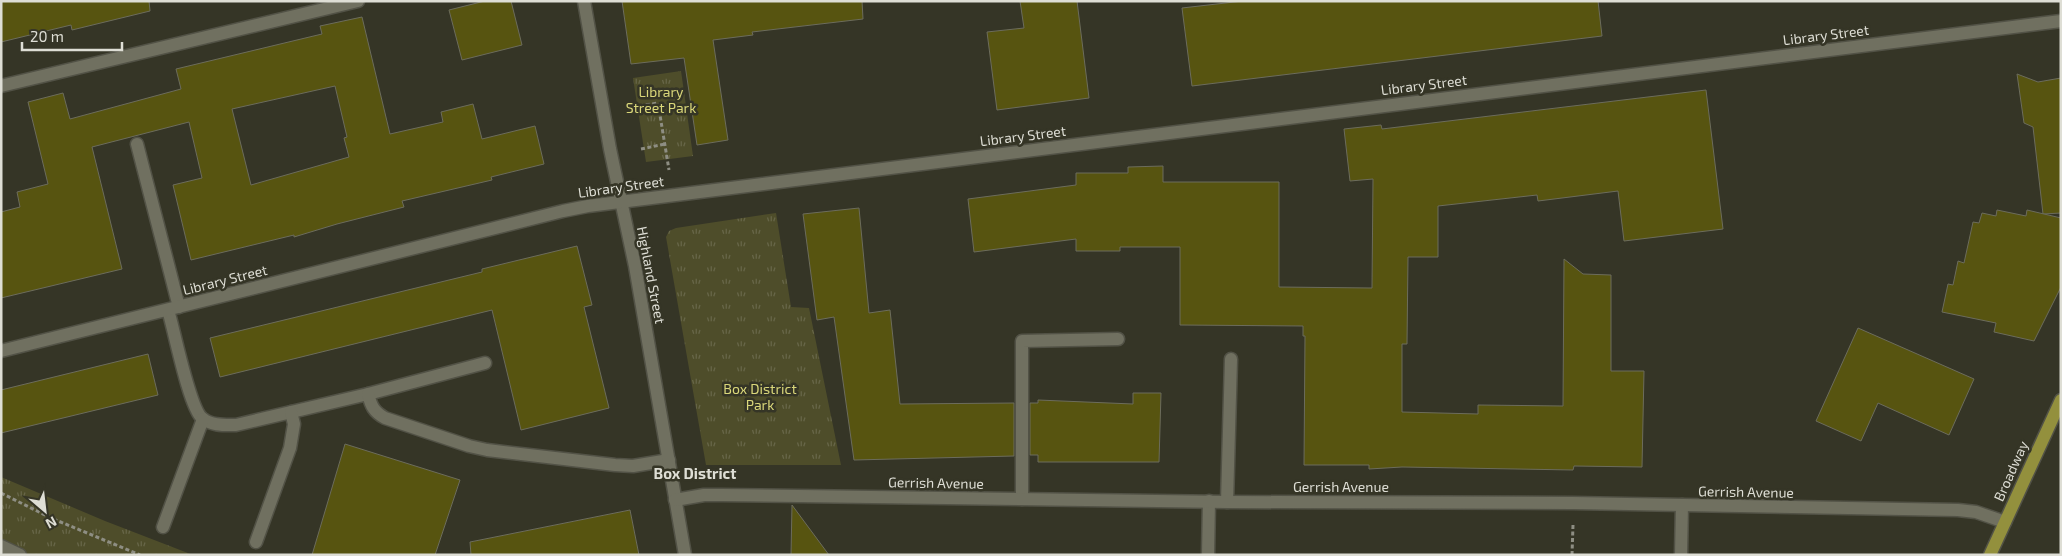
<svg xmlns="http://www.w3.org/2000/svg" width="2062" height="556" viewBox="0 0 2062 556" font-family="'Exo 2',sans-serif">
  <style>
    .park { fill: url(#park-tufts) }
    .building { fill: #575410; stroke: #6c6c5c; fill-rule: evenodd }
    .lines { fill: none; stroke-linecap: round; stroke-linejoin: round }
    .service-casing { stroke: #525246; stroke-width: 15 }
    .minor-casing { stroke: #525246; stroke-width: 15 }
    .primary-casing { stroke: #525246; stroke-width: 15 }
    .path { stroke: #8e8e83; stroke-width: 3; stroke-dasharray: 4 2.5; stroke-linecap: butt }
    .service { stroke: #707060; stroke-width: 12 }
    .minor { stroke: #707060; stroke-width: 12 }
    .primary { stroke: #93903d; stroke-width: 12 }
    .labels { text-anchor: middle; stroke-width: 5; stroke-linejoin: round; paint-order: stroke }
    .street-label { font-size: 14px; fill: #deded5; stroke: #353526 }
    .park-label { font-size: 14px; fill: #dad77a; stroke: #353526 }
    .neighbourhood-label { font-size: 15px; font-weight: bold; fill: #deded5; stroke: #353526 }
  </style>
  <defs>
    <pattern id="park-tufts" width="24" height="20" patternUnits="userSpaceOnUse" patternTransform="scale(1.25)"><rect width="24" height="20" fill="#4e4d2a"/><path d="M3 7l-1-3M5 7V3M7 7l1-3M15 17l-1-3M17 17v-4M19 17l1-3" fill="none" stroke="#676648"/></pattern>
  </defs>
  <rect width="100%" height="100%" fill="#353526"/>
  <g class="park">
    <polygon points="681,71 693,156 646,162 633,78"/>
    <polygon points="776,213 791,307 809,308 841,465 706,465 666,237 669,231 676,228"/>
    <polygon points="1,477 105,521 193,555 1,555"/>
  </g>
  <g class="building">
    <polygon points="1,1 149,1 150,11 72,30 71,25 1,42"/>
    <polygon points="485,1 511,1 522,45 462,60 449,10"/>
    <polygon points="622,1 862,1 863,19 752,32 753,35 713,40 728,140 697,145 684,58 631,64"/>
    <polygon points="1020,1 1077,1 1089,98 997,110 987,32 1024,28"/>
    <polygon points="1243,1 1598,1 1602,36 1192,86 1182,8"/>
    <path d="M362 17 390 134 443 122 441 112 473 104 482 139 535 126 544 164 491 177 492 180 402 201 404 207 337 224 294 237V235L191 260 173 185 202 178 189 122 92 147 122 269 1 298V212L20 207 17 192 48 184 28 102 63 93 70 119 181 89 176 69 322 34 320 26ZM335 86 347 137 344 138 349 157 251 185 232 109Z"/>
    <polygon points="2017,74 2038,82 2061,78 2061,213 2043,214 2033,127 2024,123"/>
    <polygon points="1706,90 1723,229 1624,241 1618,191 1538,201 1537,195 1438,206 1438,257 1408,257 1407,344 1402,344 1402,412 1478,414 1478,405 1563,406 1564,259 1583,274 1611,275 1611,371 1644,371 1642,467 1574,466 1573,470 1402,467 1369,469 1369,465 1304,465 1305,336 1303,336 1303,326 1180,325 1180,247 1120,247 1120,251 1076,251 1076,239 974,252 968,199 1076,185 1076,173 1128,173 1128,167 1163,166 1163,182 1279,182 1279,287 1372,288 1373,179 1350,181 1344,129 1381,125 1382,129"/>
    <polygon points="859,208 869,313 890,310 900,404 1014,403 1014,456 854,460 834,317 817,320 803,214"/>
    <polygon points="1997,210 2026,216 2027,210 2061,218 2061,287 2034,341 1994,332 1996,323 1942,312 1948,284 1953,285 1958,261 1964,263 1973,222 1979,223 1982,213 1996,216"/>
    <polygon points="577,246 592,305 584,307 609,408 521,430 492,310 220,377 210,338 482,272 482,269"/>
    <polygon points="1858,328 1974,379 1949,435 1878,403 1861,441 1816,421"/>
    <polygon points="148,354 158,395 1,433 1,390"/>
    <polygon points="1133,393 1161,393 1159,462 1038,462 1038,455 1030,455 1030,403 1038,403 1038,400 1133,404"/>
    <polygon points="345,444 460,480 435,555 312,555"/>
    <polygon points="792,505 829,555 791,555"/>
    <polygon points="630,510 639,555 471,555 470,542"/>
  </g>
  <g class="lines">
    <defs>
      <g id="service">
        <polyline points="137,144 179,307"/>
        <path d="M168 310C174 329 189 407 202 418 211 426 225 425 236 425L368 394 485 363"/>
        <path d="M368 394C371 406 374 412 385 418L469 446 487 450 615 465 633 466 669 460"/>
        <polyline points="1022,499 1022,341 1118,339"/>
        <polyline points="1227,502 1231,359"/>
        <polyline points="163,527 203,419"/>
        <polyline points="256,542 290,448 294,424 291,412"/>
        <polyline points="1,546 20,555"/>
        <polyline points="1208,555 1209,501"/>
        <polyline points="1681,555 1682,505"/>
      </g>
      <g id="minor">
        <polyline points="584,1 610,149 635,266 685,555"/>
        <polyline points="1,86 358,1"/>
        <polyline points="1,351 563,211 588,206 2061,21"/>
        <polyline points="675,500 704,495 721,495 1227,502 1573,503 1958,510 1976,512 2005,522"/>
      </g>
      <polyline id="primary" points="1990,555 2061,400"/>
    </defs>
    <use href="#service" class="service-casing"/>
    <use href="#minor" class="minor-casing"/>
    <use href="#primary" class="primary-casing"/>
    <g class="path">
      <polyline points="633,107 658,103 669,170"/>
      <polyline points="641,149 665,144"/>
      <polyline points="1,493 51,518 140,555"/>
      <polyline points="1572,555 1573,525"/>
    </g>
    <use href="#service" class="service"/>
    <use href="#minor" class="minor"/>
    <use href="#primary" class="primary"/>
  </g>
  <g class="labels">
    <g class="street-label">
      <text transform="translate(1826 35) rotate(-7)" y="5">Library Street</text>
      <text transform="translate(1424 85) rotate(-7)" y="5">Library Street</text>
      <text transform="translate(1023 136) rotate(-7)" y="5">Library Street</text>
      <text transform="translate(621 187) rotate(-8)" y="5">Library Street</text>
      <text transform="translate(651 275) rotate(79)" y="5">Highland Street</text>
      <text transform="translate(225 280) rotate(-14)" y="5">Library Street</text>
      <text transform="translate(2011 471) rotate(-66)" y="5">Broadway</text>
      <text transform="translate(936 483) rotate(1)" y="5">Gerrish Avenue</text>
      <text x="1341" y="492">Gerrish Avenue</text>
      <text transform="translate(1746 492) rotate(1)" y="5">Gerrish Avenue</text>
    </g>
    <g class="park-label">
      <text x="661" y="97">Library<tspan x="661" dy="16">Street Park</tspan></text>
      <text x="760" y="394">Box District<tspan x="760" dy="16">Park</tspan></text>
    </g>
    <g class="neighbourhood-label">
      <text x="695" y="479">Box District</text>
    </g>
  </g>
  <rect width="2062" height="556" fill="none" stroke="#deded5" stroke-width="5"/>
  <g transform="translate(45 511) rotate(152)" stroke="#353526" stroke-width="4" paint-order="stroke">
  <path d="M0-4L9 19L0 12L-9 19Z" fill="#deded5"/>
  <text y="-8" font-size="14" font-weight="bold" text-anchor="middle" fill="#deded5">N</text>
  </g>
  <path d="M22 42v8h100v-8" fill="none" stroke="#deded5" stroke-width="2.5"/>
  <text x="30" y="42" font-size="15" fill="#deded5" stroke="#353526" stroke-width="4" paint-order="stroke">20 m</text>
</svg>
